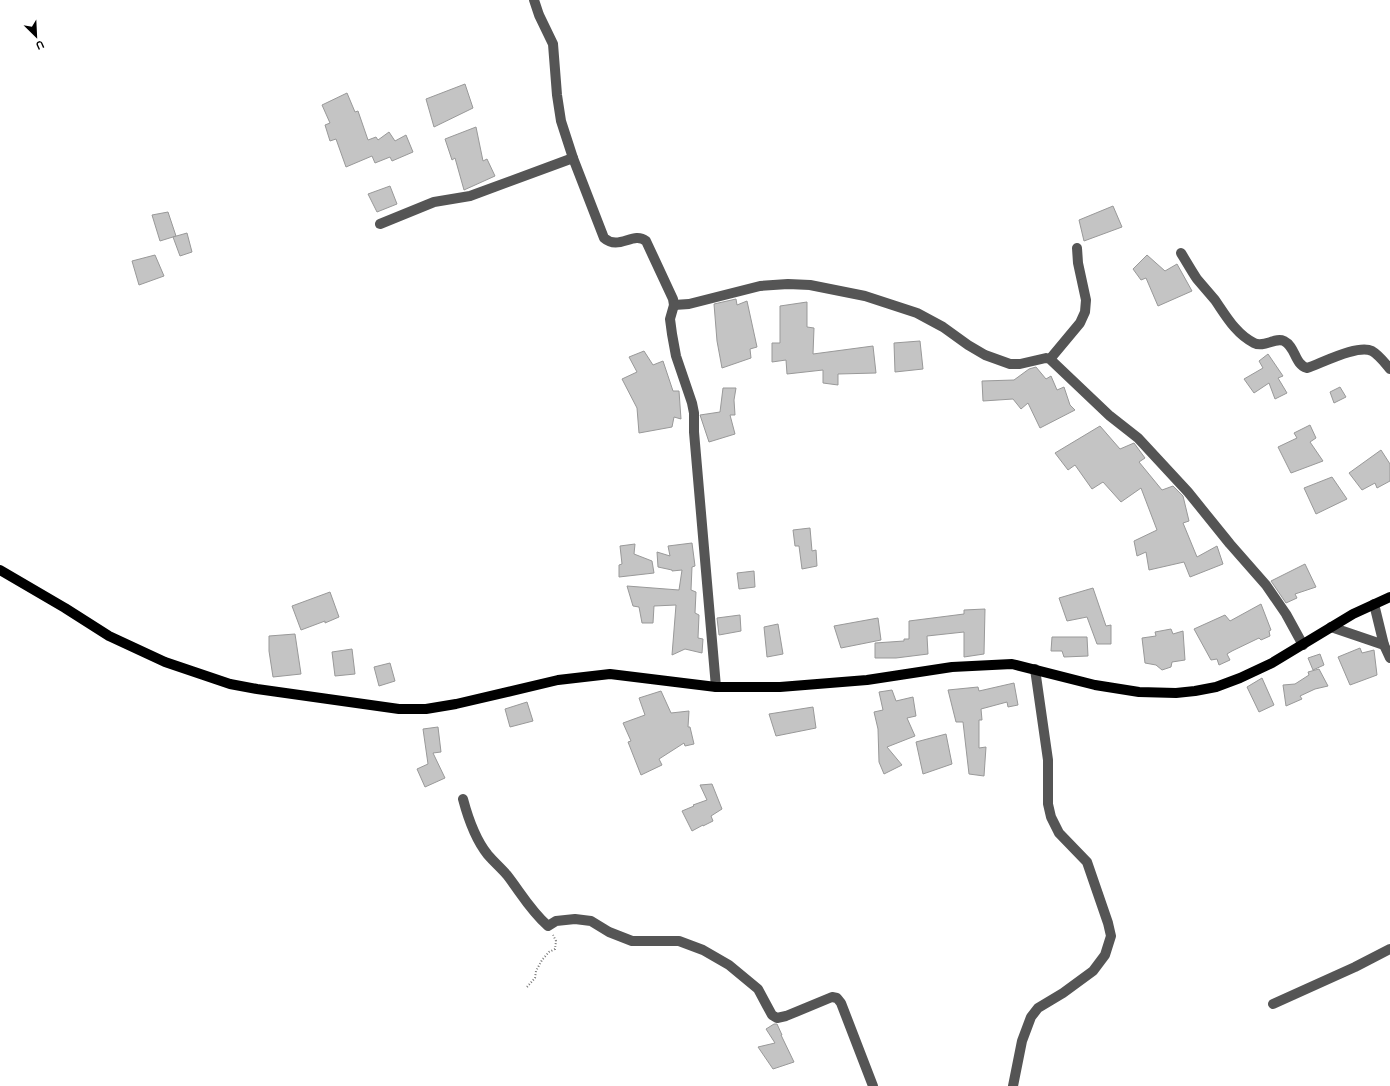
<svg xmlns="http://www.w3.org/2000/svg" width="1390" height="1086" viewBox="0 0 1390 1086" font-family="Overpass,sans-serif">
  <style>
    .building { fill: #c4c4c4; stroke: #999 }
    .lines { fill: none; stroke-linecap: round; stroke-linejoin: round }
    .path { stroke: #777; stroke-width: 2; stroke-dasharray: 1 2; stroke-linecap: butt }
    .minor { stroke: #555; stroke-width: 10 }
    .major { stroke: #000; stroke-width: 10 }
  </style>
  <rect width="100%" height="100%" fill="#fff"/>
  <g class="building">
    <polygon points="465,84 473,108 434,127 426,99"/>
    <polygon points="347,93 355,112 358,111 368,140 376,137 378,140 389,132 395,141 406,135 413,152 392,161 390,157 375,163 372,156 346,167 336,139 330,141 325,125 330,123 322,105"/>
    <polygon points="476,127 483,161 487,159 495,176 464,190 455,158 452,160 445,139"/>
    <polygon points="390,186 397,204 377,212 368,194"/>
    <polygon points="1113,206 1122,227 1084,241 1079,220"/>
    <polygon points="168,212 176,236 160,241 152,215"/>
    <polygon points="187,233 192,252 180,256 173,237"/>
    <polygon points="155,255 164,276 139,285 132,261"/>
    <polygon points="1147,255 1165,271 1177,264 1192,291 1158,306 1146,278 1141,280 1133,269"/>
    <polygon points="736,299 737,305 747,301 757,347 750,349 751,358 722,368 717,341 714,304"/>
    <polygon points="807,302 807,327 814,328 813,354 873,346 876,373 838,374 838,385 823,383 823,370 787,374 786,360 772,362 772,343 780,343 780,306"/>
    <polygon points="920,341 923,369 895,372 894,343"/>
    <polygon points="644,351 653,365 663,361 673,391 679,391 681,419 674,417 672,427 639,433 637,408 622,379 637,372 629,357"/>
    <polygon points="1268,354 1283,376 1278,378 1287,393 1275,399 1269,383 1254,393 1244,379 1263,368 1259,361"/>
    <polygon points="1036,367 1046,379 1051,376 1057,390 1064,387 1070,405 1075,410 1040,428 1028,403 1021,409 1013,399 983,401 982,381 1014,380 1029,369"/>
    <polygon points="1340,387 1346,397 1334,403 1330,392"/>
    <polygon points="723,388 736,388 734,400 735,415 730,415 735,434 709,442 700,415 720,412"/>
    <polygon points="1310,425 1316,438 1310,442 1323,461 1291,473 1278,447 1297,438 1294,433"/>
    <polygon points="1100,426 1120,449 1134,443 1145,458 1139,462 1162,490 1173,486 1183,496 1189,521 1183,523 1197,557 1217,546 1223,564 1190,577 1184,562 1149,570 1146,552 1137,556 1134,541 1157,530 1141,488 1121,502 1103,482 1092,489 1075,465 1068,470 1055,453"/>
    <polygon points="1381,450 1390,464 1390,481 1377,488 1375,483 1362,490 1349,473"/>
    <polygon points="1332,477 1347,499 1316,514 1304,488"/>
    <polygon points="810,528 812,551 816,550 817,566 802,569 799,546 795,546 793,530"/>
    <polygon points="692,543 695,566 692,567 691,590 696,592 695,613 699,615 698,638 703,639 702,653 685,649 672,655 676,605 654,606 653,623 642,623 639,607 633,606 627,586 679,590 682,570 672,571 672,570 658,567 657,552 670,556 668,546"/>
    <polygon points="635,544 634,554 652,561 654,573 619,577 619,565 622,564 620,546"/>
    <polygon points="1305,564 1316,587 1295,594 1297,598 1286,603 1271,581"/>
    <polygon points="754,571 755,587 739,589 737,573"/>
    <polygon points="1093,588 1106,626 1111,625 1111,644 1097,644 1087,617 1067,621 1059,598"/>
    <polygon points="330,592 339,617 325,623 325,621 301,630 292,606"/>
    <polygon points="1261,604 1271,630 1269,631 1270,636 1261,640 1259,638 1232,651 1227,654 1230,660 1219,665 1217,659 1211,660 1194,629 1225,615 1230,621"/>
    <polygon points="985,609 984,654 964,657 964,632 927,636 928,654 896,658 875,658 875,643 904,641 904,639 909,639 909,621 964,614 964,610"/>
    <polygon points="740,615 741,631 719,635 717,618"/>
    <polygon points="878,618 881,640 841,648 834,626"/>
    <polygon points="778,624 783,654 767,657 764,627"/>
    <polygon points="1171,629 1173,634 1183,631 1185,660 1172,662 1171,667 1162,670 1156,665 1145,663 1142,638 1156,636 1155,632"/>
    <polygon points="295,634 301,674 273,677 269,651 269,636"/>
    <polygon points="1052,637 1087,637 1088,656 1064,657 1062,651 1051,651"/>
    <polygon points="1360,648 1362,653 1374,650 1377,675 1350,685 1338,657"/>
    <polygon points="352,649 355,674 335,676 332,652"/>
    <polygon points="1320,654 1324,665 1313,670 1308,658"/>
    <polygon points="390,663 395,681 379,686 374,667"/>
    <polygon points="1319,669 1328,686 1315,689 1300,696 1302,699 1286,706 1283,685 1295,684 1309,675 1308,672"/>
    <polygon points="1262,678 1274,705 1259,712 1247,687"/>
    <polygon points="1014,683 1018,705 1008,707 1007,702 981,709 982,720 979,720 979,748 986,747 984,776 969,774 963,722 956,722 948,690 978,687 979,691"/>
    <polygon points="892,690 896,701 913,697 916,716 907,718 915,736 887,747 902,765 884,774 879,762 878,729 874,712 883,710 879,692"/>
    <polygon points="661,691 671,713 689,711 688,727 690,727 694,744 685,746 684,743 659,759 662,765 641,775 628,742 631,741 623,723 645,715 639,698"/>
    <polygon points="527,702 533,721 510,727 505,709"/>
    <polygon points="813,707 816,728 776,736 769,714"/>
    <polygon points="438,727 441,752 433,753 445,778 425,787 417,769 428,764 423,729"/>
    <polygon points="946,734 952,764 923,774 916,742"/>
    <polygon points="712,784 722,809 711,816 713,821 703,826 703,825 692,831 682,811 694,806 693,805 707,800 700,785"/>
    <polygon points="774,1024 777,1024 782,1035 781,1035 794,1062 773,1069 758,1047 775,1043 766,1029"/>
  </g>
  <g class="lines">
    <polyline class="path" points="527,987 535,978 536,971 542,960 549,952 555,949 556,941 553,935"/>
    <g class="minor">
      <path d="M534 0 539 15 553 44 557 95 561 121 573 158 604 238C619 251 633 231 646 241L673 299 674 305 689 304 760 286 788 284 810 285 865 296 917 313 943 327 968 345 985 355 1010 364H1020L1046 358 1050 359 1110 416 1138 438 1188 492 1230 544 1266 585 1286 614 1303 645"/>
      <polyline points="380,224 434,202 470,196 573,158"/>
      <path d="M1181 253C1186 261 1191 270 1197 279 1203 286 1209 293 1215 300 1226 316 1236 334 1254 343 1264 348 1275 337 1284 341 1296 347 1294 364 1307 368 1322 363 1358 344 1372 351 1379 355 1385 363 1390 369"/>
      <polyline points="674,305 670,319 672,334 676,356 692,403 694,413 694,432 716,687"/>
      <polyline points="1050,359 1080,323 1085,312 1086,300 1078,263 1077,248"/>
      <polyline points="1374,604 1384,645 1390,658"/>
      <polyline points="1331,627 1384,645"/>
      <path d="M463 799C468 818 475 839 488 855 494 862 501 868 507 875 521 893 530 910 548 926L556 921 575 919 591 921 609 932 632 941H679L703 950 729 965 758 989 772 1015 777 1018 786 1016 832 997 837 998 841 1003 873 1086"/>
      <polyline points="1273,1004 1355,967 1390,949"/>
      <polyline points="1013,1086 1022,1041 1031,1017 1038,1008 1063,993 1093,971 1105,955 1111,936 1108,923 1087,862 1059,833 1051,817 1048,804 1048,760 1035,669"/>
    </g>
    <polyline class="major" points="0,570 65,608 109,636 165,662 230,684 257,689 399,709 426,709 456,704 558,680 610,674 716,687 780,687 867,680 952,667 1012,664 1095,685 1139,692 1176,693 1195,691 1216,687 1240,678 1272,663 1353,614 1390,597"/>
  </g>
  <g transform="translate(36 36) rotate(156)" stroke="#ffffff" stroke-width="3" paint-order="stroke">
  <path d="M0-3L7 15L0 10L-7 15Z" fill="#000000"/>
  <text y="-6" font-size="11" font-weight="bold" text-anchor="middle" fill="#000000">U</text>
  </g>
</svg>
